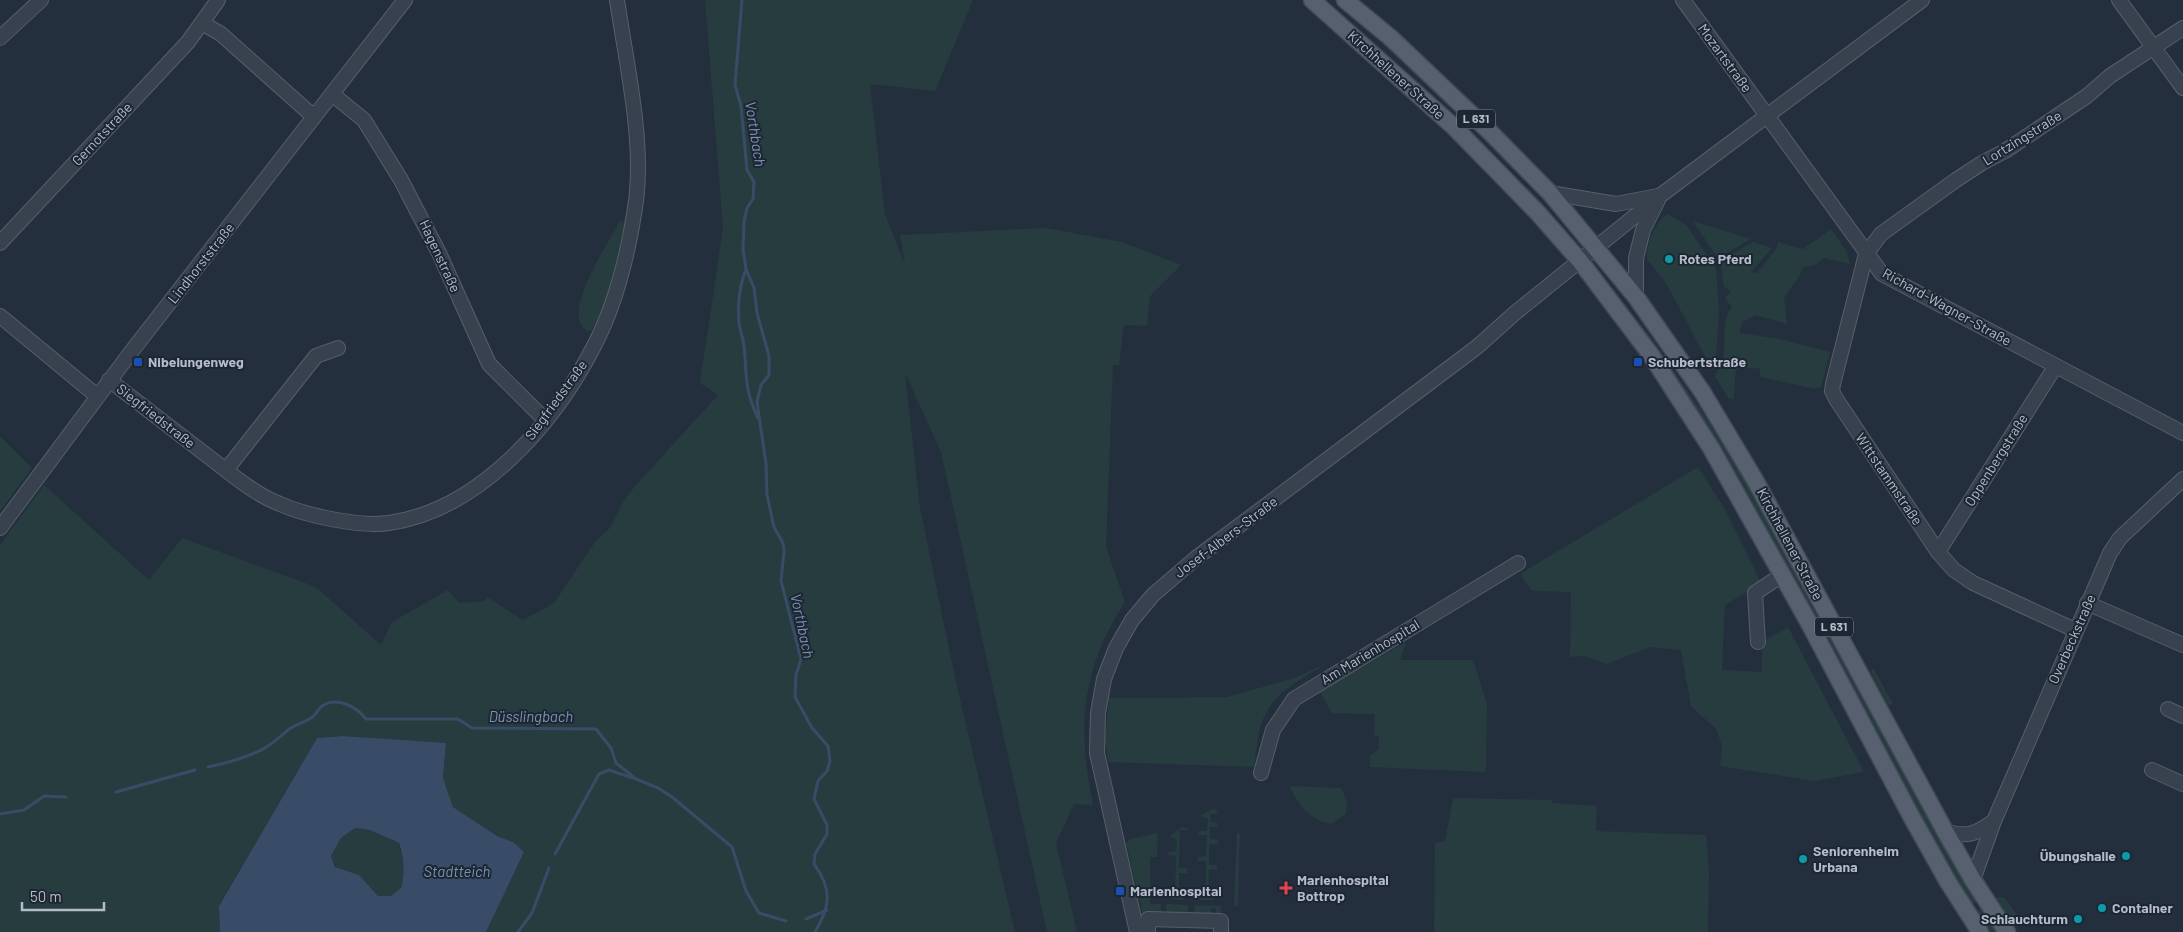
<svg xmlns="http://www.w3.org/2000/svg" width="2183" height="932" viewBox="0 0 2183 932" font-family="Barlow,sans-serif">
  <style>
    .green { fill: #263c3f }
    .water { fill: #394c67; fill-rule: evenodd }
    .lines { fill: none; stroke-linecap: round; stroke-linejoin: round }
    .stream { stroke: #394c67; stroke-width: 3 }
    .minor-casing { stroke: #565f6c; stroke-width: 16 }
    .major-casing { stroke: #414a57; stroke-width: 19 }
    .minor { stroke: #38414e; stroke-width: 14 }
    .major { stroke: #56606e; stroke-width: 16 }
    .culture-dot { fill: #0f9aa8; stroke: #1d2633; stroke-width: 2 }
    .transit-dot { fill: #1a4fb4; stroke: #1d2633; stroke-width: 2 }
    .health-dot { fill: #e0444e; stroke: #1d2633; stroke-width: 2 }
    .labels { text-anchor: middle; stroke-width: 4; stroke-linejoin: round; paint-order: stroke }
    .shield { fill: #1d2633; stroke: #878f9c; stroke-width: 1 }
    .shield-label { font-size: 12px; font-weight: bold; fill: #b4bcc9 }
    .street-label { font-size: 14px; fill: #b4bcc9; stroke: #1d2633 }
    .poi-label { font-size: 14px; font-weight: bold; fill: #b4bcc9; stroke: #1d2633; text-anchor: start }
    .water-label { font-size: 15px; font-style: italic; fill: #7c92b1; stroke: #1d2633 }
  </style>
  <rect width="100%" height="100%" fill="#242f3e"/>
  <g class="green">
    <path d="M705 0H973L935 91 870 84 885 214 905 265 900 235 1046 228 1122 242 1181 265 1150 296 1147 326 1124 325 1119 365H1113L1106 547 1125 602C1081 670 1077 727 1093 805L1074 804 1056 843 1077 932H1047L941 452 905 373 920 508 956 682 1015 932H486L524 852 513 842 497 836 453 807 443 778 446 744 342 736 317 738 219 905 220 932H0V545L44 485 149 580 182 538 316 587 381 645 392 622 448 590 459 603 485 601 487 597 523 620 554 603 595 542 609 529 623 502 636 485 718 395 700 383 723 228Z"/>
    <path d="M1668 214 1686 225 1716 268 1719 311 1716 357 1712 363 1707 360 1666 283 1647 259C1646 245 1655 221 1668 214Z"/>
    <path d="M620 221H623L624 225C616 259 611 301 591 331H588C558 316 610 241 620 221Z"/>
    <polygon points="1696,222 1751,239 1718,258 1694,223"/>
    <path d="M1831 229 1847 252 1850 264 1824 258 1815 265 1803 267 1799 277 1784 297 1787 324 1755 315 1743 322 1739 333 1780 339 1830 352 1821 388 1817 387 1815 389 1761 377 1759 368 1736 369 1734 398 1729 399 1715 376C1719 367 1724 359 1724 349 1725 335 1722 320 1732 307L1725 298 1731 291 1724 287 1720 261 1753 242 1772 248 1751 272 1757 273 1776 249 1778 242 1803 249Z"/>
    <polygon points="1599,271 1655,343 1739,466 1978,901 1970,905 1948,868 1734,469 1680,387 1598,273"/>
    <polygon points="0,436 32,468 0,511"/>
    <polygon points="1698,467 1727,513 1761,583 1725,605 1722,670 1762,672 1762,642 1788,627 1864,772 1814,781 1720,766 1722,747 1717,730 1691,706 1681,650 1651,647 1606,664 1584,656 1570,657 1571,592 1532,591 1520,574"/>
    <polygon points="1406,642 1400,660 1473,660 1487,704 1486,772 1370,767 1370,756 1379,749 1379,736 1374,735 1375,714 1332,713 1320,692"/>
    <path d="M1329 662C1305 677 1276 690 1264 717 1257 731 1257 751 1254 767L1108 762 1105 740 1109 698 1227 697 1295 678Z"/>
    <polygon points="1872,669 1874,669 1893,704 1888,705 1871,672"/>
    <path d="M1290 786 1341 788 1347 801 1346 814 1331 824C1312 821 1296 804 1290 786Z"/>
    <polygon points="1453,798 1552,800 1552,803 1597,806 1596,831 1706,835 1709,870 1708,932 1434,932 1435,843 1445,841"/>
    <polygon points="1215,808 1218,814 1211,814 1210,822 1218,823 1218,827 1210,827 1210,839 1218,840 1218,844 1209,844 1209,865 1217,865 1217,869 1209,870 1208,895 1217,896 1212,900 1200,900 1199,895 1205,895 1205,891 1197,891 1197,887 1206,886 1206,861 1198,861 1198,857 1206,856 1207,835 1199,835 1199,831 1207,831 1208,818 1202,817 1201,815"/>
    <polygon points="1182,827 1187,828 1188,830 1180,830 1179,868 1187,868 1187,873 1179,873 1179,894 1187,895 1183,900 1171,899 1167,894 1175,894 1176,856 1168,855 1168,852 1176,851 1177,839 1169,837"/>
    <path d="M355 828 370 830 398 843C404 857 405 874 401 888L391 896H378L359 875 336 867 331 856 341 838Z"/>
    <polygon points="1158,833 1157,857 1150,857 1150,904 1161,904 1161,915 1143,915 1126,843 1130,839"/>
    <polygon points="1237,833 1240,833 1238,906 1234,906"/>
    <polygon points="1998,897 2004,897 2019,918 2018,924 2016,924 1994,900"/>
    <polygon points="1166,904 1188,905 1188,916 1166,916"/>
    <polygon points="1195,905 1221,906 1220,917 1216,917 1216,909 1211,908 1211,917 1194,916"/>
    <polygon points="1982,908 1999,932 1988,932 1975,913"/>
  </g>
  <path class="water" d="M342 736 446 743 443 778 453 807 497 836 513 842 524 852 486 932H220L219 906 317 738ZM355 828 370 830 399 843C404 857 405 874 401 888L391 896H378L359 875 335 867 331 856 341 838Z"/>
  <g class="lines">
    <g class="stream">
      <path d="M742 0 735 85 741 106 747 170 754 182 753 199 747 208 744 222 743 249 746 269 754 288 757 313 769 356V375L761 385 757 402 766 464 767 495 774 527 783 543 784 551 781 581 801 659 796 675 795 697 812 728 828 746 830 761 827 771 818 781 814 799 827 825V834L815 854 814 864C833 890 830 907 815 932"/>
      <path d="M746 269C739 287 737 303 739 323 740 330 743 338 744 346 747 376 744 389 758 418"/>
      <path d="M208 767C227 763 246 758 263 749 273 744 281 735 291 728 297 724 305 722 311 718 316 715 318 709 322 706 337 696 357 707 366 719H458L472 728 596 729 611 748 616 763 636 779 658 788 672 797 732 847 746 891 759 913 786 921"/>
      <polyline points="116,792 195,770"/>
      <polyline points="0,814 24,810 44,796 66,797"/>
      <polyline points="555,854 599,774 609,770 633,778"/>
      <polyline points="806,919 827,910"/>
      <polyline points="518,932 532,913 549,868"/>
    </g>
    <defs>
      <g id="minor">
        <polyline points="1683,0 1882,274 2183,433"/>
        <polyline points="2119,0 2183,88"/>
        <polyline points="202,23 221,34 314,117"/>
        <polyline points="0,38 41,0"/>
        <polyline points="332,94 364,120 401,180 439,253 489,364 545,420"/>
        <polyline points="1550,193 1616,204 1658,196"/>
        <polyline points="0,243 188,42 218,0"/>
        <polyline points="1636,297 1636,258 1643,230 1658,200"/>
        <polyline points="0,316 97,396"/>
        <path d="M109 380C141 405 173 429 205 454 229 472 252 493 280 504 307 516 360 527 389 523 479 510 553 425 593 348 617 303 629 250 636 201 644 139 626 62 617 0"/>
        <polyline points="226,470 316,356 338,348"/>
        <polyline points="0,528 131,352 405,0"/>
        <polyline points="1938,552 2055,367"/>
        <polyline points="2087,603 2183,645"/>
        <polyline points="2075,630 1973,583 1954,570 1938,552 1836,399 1832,391 1833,384 1866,254 1881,234 1956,180 1982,163 2005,151 2087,96 2110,76 2183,28"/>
        <polyline points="1758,642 1755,593 1782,575"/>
        <polyline points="2168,709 2183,716"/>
        <polyline points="2152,770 2183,784"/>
        <polyline points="1261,773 1273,730 1294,699 1518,563"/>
        <path d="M1945 831C1967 838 1976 834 1994 821"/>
        <polyline points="1973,880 1994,821 2110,553 2120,538 2183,479"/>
        <polyline points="1137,932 1097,753 1098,713 1104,679 1116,648 1132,620 1153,595 1196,558 1477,347 1515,313 1661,195 1922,0"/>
        <polyline points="1148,932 1148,919 1221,921 1221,932"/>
      </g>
      <g id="major">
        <polyline points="1312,0 1454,127 1537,212 1580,261 1651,355 1711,448 1809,623 1911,816 1948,882 1980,932"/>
        <polyline points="1345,0 1391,38 1490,132 1550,193 1636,297 1703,393 1755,480 1945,831 1973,880 2007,932"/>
      </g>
    </defs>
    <use href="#minor" class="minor-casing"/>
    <use href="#major" class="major-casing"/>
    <use href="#minor" class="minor"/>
    <use href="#major" class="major"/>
  </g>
  <g class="culture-dot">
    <circle cx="1669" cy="259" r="5"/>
    <circle cx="2126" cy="856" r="5"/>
    <circle cx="1803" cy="859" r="5"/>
    <circle cx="2102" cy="908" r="5"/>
    <circle cx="2078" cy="919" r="5"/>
  </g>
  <g class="transit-dot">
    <rect x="133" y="357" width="10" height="10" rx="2.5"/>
    <rect x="1633" y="357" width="10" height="10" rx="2.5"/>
    <rect x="1115" y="886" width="10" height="10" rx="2.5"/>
  </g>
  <path class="health-dot" d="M1283.5 880.5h5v5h5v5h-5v5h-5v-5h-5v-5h5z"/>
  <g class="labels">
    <g class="shield">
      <rect x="1457" y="109.5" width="38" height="19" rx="4"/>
      <rect x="1815" y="617.5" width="38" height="19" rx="4"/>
    </g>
    <g class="shield-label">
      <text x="1476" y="123">L 631</text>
      <text x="1834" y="631">L 631</text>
    </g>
    <g class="street-label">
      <text transform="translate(1725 58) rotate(54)" y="5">Mozartstraße</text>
      <text transform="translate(1396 75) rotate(42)" y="5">Kirchhellener Straße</text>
      <text transform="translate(102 134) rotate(-47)" y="5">Gernotstraße</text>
      <text transform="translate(2022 138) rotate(-32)" y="5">Lortzingstraße</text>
      <text transform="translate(440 256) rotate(65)" y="5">Hagenstraße</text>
      <text transform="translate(201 263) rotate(-52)" y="5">Lindhorststraße</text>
      <text transform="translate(1947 307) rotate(29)" y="5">Richard-Wagner-Straße</text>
      <text transform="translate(556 400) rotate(-54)" y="5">Siegfriedstraße</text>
      <text transform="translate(156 416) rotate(38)" y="5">Siegfriedstraße</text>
      <text transform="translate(1996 460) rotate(-58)" y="5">Oppenbergstraße</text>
      <text transform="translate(1889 479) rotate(56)" y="5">Wittstammstraße</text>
      <text transform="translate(1226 537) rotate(-37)" y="5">Josef-Albers-Straße</text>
      <text transform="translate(1790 544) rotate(62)" y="5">Kirchhellener Straße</text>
      <text transform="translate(2072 639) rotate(-66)" y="5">Overbeckstraße</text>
      <text transform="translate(1370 652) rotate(-31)" y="5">Am Marienhospital</text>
    </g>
    <g class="poi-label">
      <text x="1679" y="264">Rotes Pferd</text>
      <text x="148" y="367">Nibelungenweg</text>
      <text x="1648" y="367">Schubertstraße</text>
      <text x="1813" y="856">Seniorenheim<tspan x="1813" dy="16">Urbana</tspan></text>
      <text x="2116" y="861" text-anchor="end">Übungshalle</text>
      <text x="1297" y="885">Marienhospital<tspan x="1297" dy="16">Bottrop</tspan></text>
      <text x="1130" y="896">Marienhospital</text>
      <text x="2112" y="913">Container</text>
      <text x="2068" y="924" text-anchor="end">Schlauchturm</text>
    </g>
    <g class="water-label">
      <text transform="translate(755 134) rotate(81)" y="5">Vorthbach</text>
      <text transform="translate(802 626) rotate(78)" y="5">Vorthbach</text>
      <text x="531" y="722">Düsslingbach</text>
      <text x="457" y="877">Stadtteich</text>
    </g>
  </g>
  <path d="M22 902v8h82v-8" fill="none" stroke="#b4bcc9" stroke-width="2.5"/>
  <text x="30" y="902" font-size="15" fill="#b4bcc9" stroke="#1d2633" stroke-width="4" paint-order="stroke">50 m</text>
</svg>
